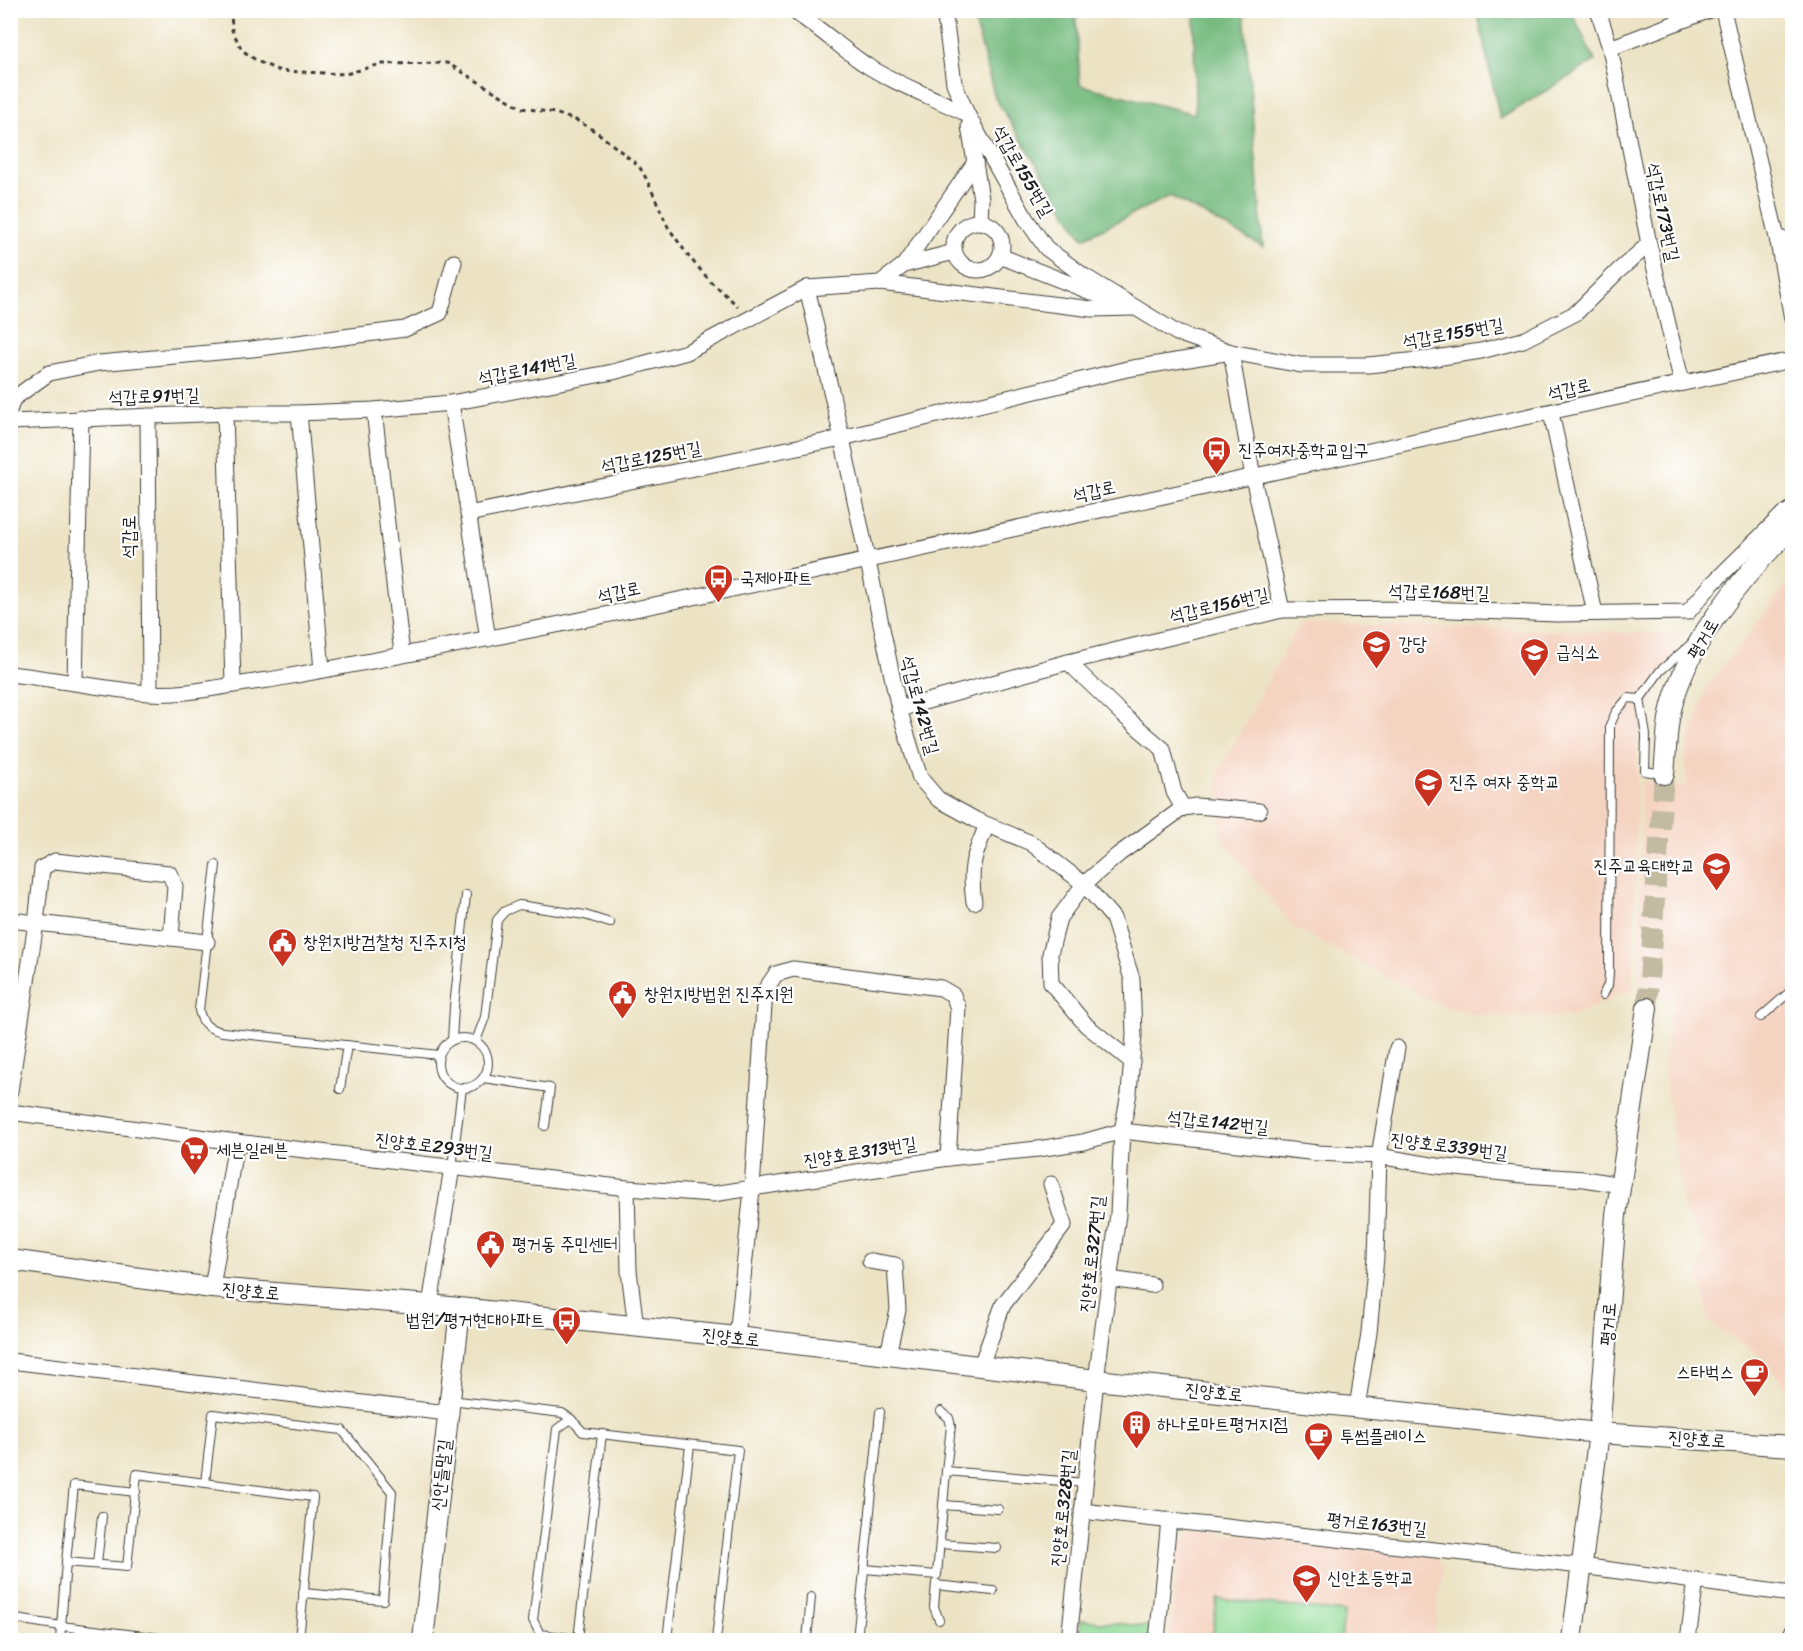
<svg xmlns="http://www.w3.org/2000/svg" width="1803" height="1651" viewBox="0 0 1803 1651" font-family="Sriracha,'Poor Story',sans-serif">
  <style>
    .built { fill: #f5d3c1 }
    .green { fill: #90da95; stroke: #567b58; stroke-width: 1.5 }
    .forest { fill: #74ba7e; stroke: #486b4d; stroke-width: 1.5 }
    .lines { fill: none; stroke-linecap: round; stroke-linejoin: round }
    .tertiary-tunnel { stroke: #c2bba2; stroke-width: 20; stroke-dasharray: 20 10; stroke-linecap: butt }
    .service-casing { stroke: #3b3a35; stroke-width: 10 }
    .minor-casing { stroke: #3b3a35; stroke-width: 17 }
    .tertiary-casing { stroke: #3b3a35; stroke-width: 22 }
    .path { stroke: #3b3a35; stroke-width: 3; stroke-dasharray: 4.5 4.5; stroke-linecap: butt }
    .service { stroke: #fff; stroke-width: 8 }
    .minor { stroke: #fff; stroke-width: 15 }
    .tertiary { stroke: #fff; stroke-width: 20 }
    .labels { text-anchor: middle; stroke-width: 4.5; stroke-linejoin: round; paint-order: stroke }
    .street-label { font-size: 18px; fill: #1c1c1c; stroke: #fff }
    .poi-label { font-size: 18px; fill: #1c1c1c; stroke: #fff; text-anchor: start }
  </style>
  <rect width="100%" height="100%" fill="#fff"/>
  <filter id="ink" filterUnits="userSpaceOnUse"><feTurbulence type="fractalNoise" baseFrequency=".0167" numOctaves="2"/><feDisplacementMap in="SourceGraphic" scale="12" xChannelSelector="R" yChannelSelector="G"/><feConvolveMatrix kernelMatrix="1 2 1 2 8 2 1 2 1" color-interpolation-filters="sRGB"/></filter>
  <filter id="wash" filterUnits="userSpaceOnUse"><feTurbulence type="fractalNoise" baseFrequency=".008" numOctaves="4" result="noise"/><feDisplacementMap in="SourceGraphic" scale="24" xChannelSelector="R" yChannelSelector="G"/><feGaussianBlur stdDeviation="1.35" result="paint"/><feColorMatrix in="noise" values="0 0 0 0 0 0 0 0 0 0 0 0 0 0 0 0 0 1.4 0 .05"/><feComposite in="paint" operator="in"/></filter>
  <g filter="url(#wash)">
    <rect width="100%" height="100%" fill="#ece3c4"/>
    <g class="built">
      <polygon points="1792,578 1792,1394 1758,1354 1710,1323 1699,1276 1704,1245 1684,1210 1663,1068 1672,997 1639,994 1641,781 1686,787 1686,750 1706,688"/>
      <polygon points="1299,623 1683,634 1638,734 1633,989 1569,1017 1471,1015 1428,999 1293,927 1223,841 1218,774"/>
      <polygon points="1194,1530 1436,1557 1442,1567 1434,1640 1169,1640 1180,1542"/>
    </g>
    <g class="green">
      <polygon points="1217,1599 1344,1612 1341,1640 1212,1640"/>
      <polygon points="1081,1620 1153,1627 1152,1640 1079,1640"/>
    </g>
    <g class="forest">
      <polygon points="972,11 1083,11 1076,18 1080,85 1195,114 1194,11 1244,11 1263,247 1170,196 1083,238 995,98"/>
      <polygon points="1477,11 1571,11 1595,61 1500,119"/>
    </g>
  </g>
  <g filter="url(#ink)">
    <g class="lines">
      <polyline class="tertiary-tunnel" points="1647,1008 1664,774"/>
      <defs>
        <g id="service">
          <polyline points="1640,699 1646,735 1645,771 1663,774"/>
          <path d="M216 865 199 1010C202 1025 209 1029 223 1032L439 1055"/>
          <polyline points="1603,995 1608,985 1609,973 1610,725 1616,712 1628,698 1640,699 1660,671 1691,644"/>
          <polyline points="1761,1017 1792,990"/>
          <circle cx="463" cy="1063" r="25"/>
          <polyline points="452,1040 454,1007 466,895"/>
          <polyline points="476,1041 485,1017 497,920 505,911 519,905 585,915 610,923"/>
          <polyline points="483,1078 550,1088 545,1126"/>
          <polyline points="340,1089 347,1045"/>
          <polyline points="452,1167 462,1088"/>
          <polyline points="450,1400 562,1413 571,1419 583,1432 738,1450 716,1640"/>
          <polyline points="941,1411 949,1418 951,1426 946,1471"/>
          <polyline points="571,1419 557,1429 533,1620 540,1634 578,1639 602,1434"/>
          <polyline points="205,1483 213,1414 342,1430 392,1492 383,1600 303,1593"/>
          <polyline points="943,1505 998,1509"/>
          <polyline points="940,1544 997,1548"/>
          <polyline points="66,1562 74,1485 136,1492"/>
          <polyline points="97,1564 102,1516"/>
          <polyline points="864,1569 937,1575 946,1471 1085,1483"/>
          <polyline points="936,1583 934,1607 939,1620"/>
          <polyline points="936,1585 993,1591"/>
          <polyline points="10,1618 61,1626 177,1640"/>
          <polyline points="60,1640 66,1562 127,1567 137,1474 313,1497 299,1640"/>
          <polyline points="667,1640 690,1445"/>
          <polyline points="807,1640 811,1597"/>
          <polyline points="857,1640 880,1412"/>
        </g>
        <g id="minor">
          <path d="M792 10C817 26 839 46 863 63 895 84 933 97 967 114"/>
          <polyline points="944,10 954,83 967,114 1026,219 1046,248 1084,276 1177,333 1231,352 1301,365 1368,365 1429,359 1481,351 1523,340 1576,313 1617,272 1649,244"/>
          <polyline points="1598,10 1610,48 1649,244 1682,383"/>
          <polyline points="1723,10 1778,242 1792,319"/>
          <polyline points="1610,48 1710,10"/>
          <polyline points="969,126 981,199 980,222"/>
          <circle cx="978" cy="246" r="24"/>
          <polyline points="1778,242 1792,237"/>
          <polyline points="1000,256 1106,298"/>
          <polyline points="904,265 954,252"/>
          <polyline points="880,283 904,265 975,162"/>
          <polyline points="807,288 842,438 899,709 920,778 938,799 976,820 1031,843 1084,884 1113,918 1132,979 1134,1035 1129,1093 1122,1131 1118,1214 1096,1380 1069,1640"/>
          <polyline points="451,403 488,639"/>
          <polyline points="10,408 13,399 49,373 99,363 252,349 405,329 440,313 454,262"/>
          <polyline points="374,410 402,654"/>
          <polyline points="225,413 233,683"/>
          <polyline points="299,413 322,670"/>
          <polyline points="1551,413 1595,613"/>
          <polyline points="148,416 150,693"/>
          <polyline points="10,422 225,413 299,413 374,410 451,403 613,372 687,352 807,288 880,283 1092,309 1134,308"/>
          <polyline points="468,514 842,438 1127,369 1231,352 1253,477 1282,610 1068,662 899,709"/>
          <polyline points="1282,610 1424,609 1557,614 1688,612 1712,584 1781,516 1792,509"/>
          <polyline points="1068,662 1123,715 1163,749 1174,792 1183,808"/>
          <path d="M10 674C57 679 103 689 149 693 188 696 230 684 269 680 780 587 1285 466 1792 360"/>
          <polyline points="75,682 81,418"/>
          <path d="M974 902C969 867 973 858 987 825"/>
          <polyline points="10,920 207,942"/>
          <polyline points="1132,1062 1086,1025 1051,983 1050,954 1059,918 1084,884 1119,854 1183,808 1196,806 1259,811"/>
          <polyline points="10,1091 36,923 42,868 55,861 169,873 175,886 171,938"/>
          <polyline points="10,1112 236,1142 212,1288"/>
          <polyline points="236,1142 627,1188 713,1194 948,1158 1038,1149 1083,1142 1122,1131 1318,1153 1379,1156 1437,1166 1523,1175 1585,1179 1620,1185"/>
          <polyline points="627,1188 629,1271 636,1327"/>
          <polyline points="870,1261 895,1265 898,1310 888,1354"/>
          <polyline points="1110,1279 1152,1285"/>
          <polyline points="430,1305 452,1167"/>
          <polyline points="737,1337 752,1189 765,990 776,974 793,969 941,988 953,995 958,1008 948,1158"/>
          <polyline points="10,1361 447,1413"/>
          <polyline points="981,1365 1003,1305 1064,1225 1051,1184"/>
          <polyline points="1357,1407 1369,1333 1376,1257 1379,1156 1397,1048"/>
          <polyline points="1082,1511 1581,1566 1792,1594"/>
          <polyline points="1157,1640 1169,1520"/>
          <polyline points="1688,1640 1696,1580"/>
          <polyline points="1792,1640 1792,1632"/>
        </g>
        <g id="tertiary">
          <path d="M1664 774C1666 756 1666 737 1669 719 1681 649 1743 575 1792 527"/>
          <polyline points="10,1260 212,1288 430,1305 737,1337 1096,1380 1599,1433 1792,1446"/>
          <polyline points="423,1640 460,1310"/>
          <polyline points="1572,1640 1599,1433 1616,1215 1647,1008"/>
        </g>
      </defs>
      <use href="#service" class="service-casing"/>
      <use href="#minor" class="minor-casing"/>
      <use href="#tertiary" class="tertiary-casing"/>
      <polyline class="path" points="231,10 232,30 242,50 257,61 280,71 346,74 381,64 447,63 522,108 555,113 578,121 598,133 639,166 647,180 668,227 689,257 712,283 738,306"/>
      <use href="#service" class="service"/>
      <use href="#minor" class="minor"/>
      <use href="#tertiary" class="tertiary"/>
    </g>
  </g>
  <defs>
    <symbol id="bus-pin" viewBox="-11 -11 22 30"><path d="M0 17L-7.5 6A9.5 9.5 0 1 1 7.5 6Z" fill="#c8321e" stroke="#fff"/><path d="M-5-6H5V4H4V6H2V4H-2V6H-4V4H-5ZM-3.5-4V0h7V-4ZM-3.5 1.2v1.5H-2V1.2ZM2 1.2v1.5H3.5V1.2Z" fill="#fff"/></symbol>
    <symbol id="school-pin" viewBox="-11 -11 22 30"><path d="M0 17L-7.5 6A9.5 9.5 0 1 1 7.5 6Z" fill="#c8321e" stroke="#fff"/><path d="M0-5L7-2L0 1L-7-2ZM-4 1L0 2.5L4 1V4Q0 6-4 4Z" fill="#fff"/></symbol>
    <symbol id="university-pin" viewBox="-11 -11 22 30"><path d="M0 17L-7.5 6A9.5 9.5 0 1 1 7.5 6Z" fill="#c8321e" stroke="#fff"/><path d="M0-5L7-2L0 1L-7-2ZM-4 1L0 2.5L4 1V4Q0 6-4 4Z" fill="#fff"/></symbol>
    <symbol id="civic-pin" viewBox="-11 -11 22 30"><path d="M0 17L-7.5 6A9.5 9.5 0 1 1 7.5 6Z" fill="#c8321e" stroke="#fff"/><path d="M-.6-6.5H3V-4.5H.6V-3L4-1V1h2V6H-6V1h2V-1L-.6-3ZM-1.2 2.5V6h2.4V2.5Z" fill="#fff"/></symbol>
    <symbol id="supermarket-pin" viewBox="-11 -11 22 30"><path d="M0 17L-7.5 6A9.5 9.5 0 1 1 7.5 6Z" fill="#c8321e" stroke="#fff"/><path d="M-6-5.5h2.5l.6 2H6L4.5 2H-2.5L-4.4-4H-6ZM-1.5 3.2a1.3 1.3 0 1 0 .1 0ZM3 3.2a1.3 1.3 0 1 0 .1 0Z" fill="#fff"/></symbol>
    <symbol id="cafe-pin" viewBox="-11 -11 22 30"><path d="M0 17L-7.5 6A9.5 9.5 0 1 1 7.5 6Z" fill="#c8321e" stroke="#fff"/><path d="M-5.5-4.5H6V0H3Q3 3.5 0 3.5H-2.5Q-5.5 3.5-5.5 0ZM3-3.2v2h1.7v-2ZM-6 4.5H4V6H-6Z" fill="#fff"/></symbol>
    <symbol id="building-pin" viewBox="-11 -11 22 30"><path d="M0 17L-7.5 6A9.5 9.5 0 1 1 7.5 6Z" fill="#c8321e" stroke="#fff"/><path d="M-4-6H4V6H1V3H-1V6H-4ZM-2.5-4.3h1.7v1.8h-1.7ZM.8-4.3h1.7v1.8H.8ZM-2.5-1h1.7V.8h-1.7ZM.8-1h1.7V.8H.8Z" fill="#fff"/></symbol>
  </defs>
  <g fill-rule="evenodd">
    <use href="#bus-pin" x="1200" y="434" width="33" height="45"/>
    <use href="#bus-pin" x="702" y="562" width="33" height="45"/>
    <use href="#school-pin" x="1360" y="628" width="33" height="45"/>
    <use href="#school-pin" x="1518" y="636" width="33" height="45"/>
    <use href="#school-pin" x="1412" y="766" width="33" height="45"/>
    <use href="#university-pin" x="1700" y="850" width="33" height="45"/>
    <use href="#civic-pin" x="266" y="926" width="33" height="45"/>
    <use href="#civic-pin" x="606" y="978" width="33" height="45"/>
    <use href="#supermarket-pin" x="178" y="1134" width="33" height="45"/>
    <use href="#civic-pin" x="474" y="1228" width="33" height="45"/>
    <use href="#bus-pin" x="550" y="1304" width="33" height="45"/>
    <use href="#cafe-pin" x="1738" y="1356" width="33" height="45"/>
    <use href="#building-pin" x="1120" y="1408" width="33" height="45"/>
    <use href="#cafe-pin" x="1302" y="1420" width="33" height="45"/>
    <use href="#school-pin" x="1290" y="1562" width="33" height="45"/>
  </g>
  <g class="labels">
    <g class="street-label">
      <text transform="translate(1023 171) rotate(60)" y="6">석갑로155번길</text>
      <text transform="translate(1663 212) rotate(78)" y="6">석갑로173번길</text>
      <text transform="translate(1453 333) rotate(-10)" y="6">석갑로155번길</text>
      <text transform="translate(527 369) rotate(-11)" y="6">석갑로141번길</text>
      <text transform="translate(1569 389) rotate(-13)" y="6">석갑로</text>
      <text transform="translate(154 396) rotate(-2)" y="6">석갑로91번길</text>
      <text transform="translate(651 457) rotate(-11)" y="6">석갑로125번길</text>
      <text transform="translate(1094 491) rotate(-12)" y="6">석갑로</text>
      <text transform="translate(129 537) rotate(-90)" y="6">석갑로</text>
      <text transform="translate(619 592) rotate(-12)" y="6">석갑로</text>
      <text transform="translate(1439 592) rotate(1)" y="6">석갑로168번길</text>
      <text transform="translate(1219 605) rotate(-13)" y="6">석갑로156번길</text>
      <text transform="translate(1703 639) rotate(-60)" y="6">평거로</text>
      <text transform="translate(920 705) rotate(75)" y="6">석갑로142번길</text>
      <text transform="translate(1218 1122) rotate(6)" y="6">석갑로142번길</text>
      <text transform="translate(434 1146) rotate(7)" y="6">진양호로293번길</text>
      <text transform="translate(1449 1146) rotate(7)" y="6">진양호로339번길</text>
      <text transform="translate(860 1152) rotate(-9)" y="6">진양호로313번길</text>
      <text transform="translate(1092 1254) rotate(-84)" y="6">진양호로327번길</text>
      <text transform="translate(251 1291) rotate(5)" y="6">진양호로</text>
      <text transform="translate(1608 1324) rotate(-86)" y="6">평거로</text>
      <text transform="translate(731 1337) rotate(6)" y="6">진양호로</text>
      <text transform="translate(1214 1392) rotate(6)" y="6">진양호로</text>
      <text transform="translate(1697 1439) rotate(4)" y="6">진양호로</text>
      <text transform="translate(441 1475) rotate(-84)" y="6">신안들말길</text>
      <text transform="translate(1063 1508) rotate(-84)" y="6">진양호로328번길</text>
      <text transform="translate(1377 1524) rotate(6)" y="6">평거로163번길</text>
    </g>
    <g class="poi-label">
      <text x="1238" y="456">진주여자중학교입구</text>
      <text x="740" y="584">국제아파트</text>
      <text x="1398" y="650">강당</text>
      <text x="1556" y="658">급식소</text>
      <text x="1449" y="788">진주 여자 중학교</text>
      <text x="1695" y="872" text-anchor="end">진주교육대학교</text>
      <text x="303" y="948">창원지방검찰청 진주지청</text>
      <text x="644" y="1000">창원지방법원 진주지원</text>
      <text x="216" y="1156">세븐일레븐</text>
      <text x="512" y="1250">평거동 주민센터</text>
      <text x="545" y="1326" text-anchor="end">법원/평거현대아파트</text>
      <text x="1734" y="1378" text-anchor="end">스타벅스</text>
      <text x="1157" y="1430">하나로마트평거지점</text>
      <text x="1340" y="1442">투썸플레이스</text>
      <text x="1327" y="1584">신안초등학교</text>
    </g>
  </g>
  <rect width="1803" height="1651" fill="none" stroke="#fff" stroke-width="36"/>
</svg>
